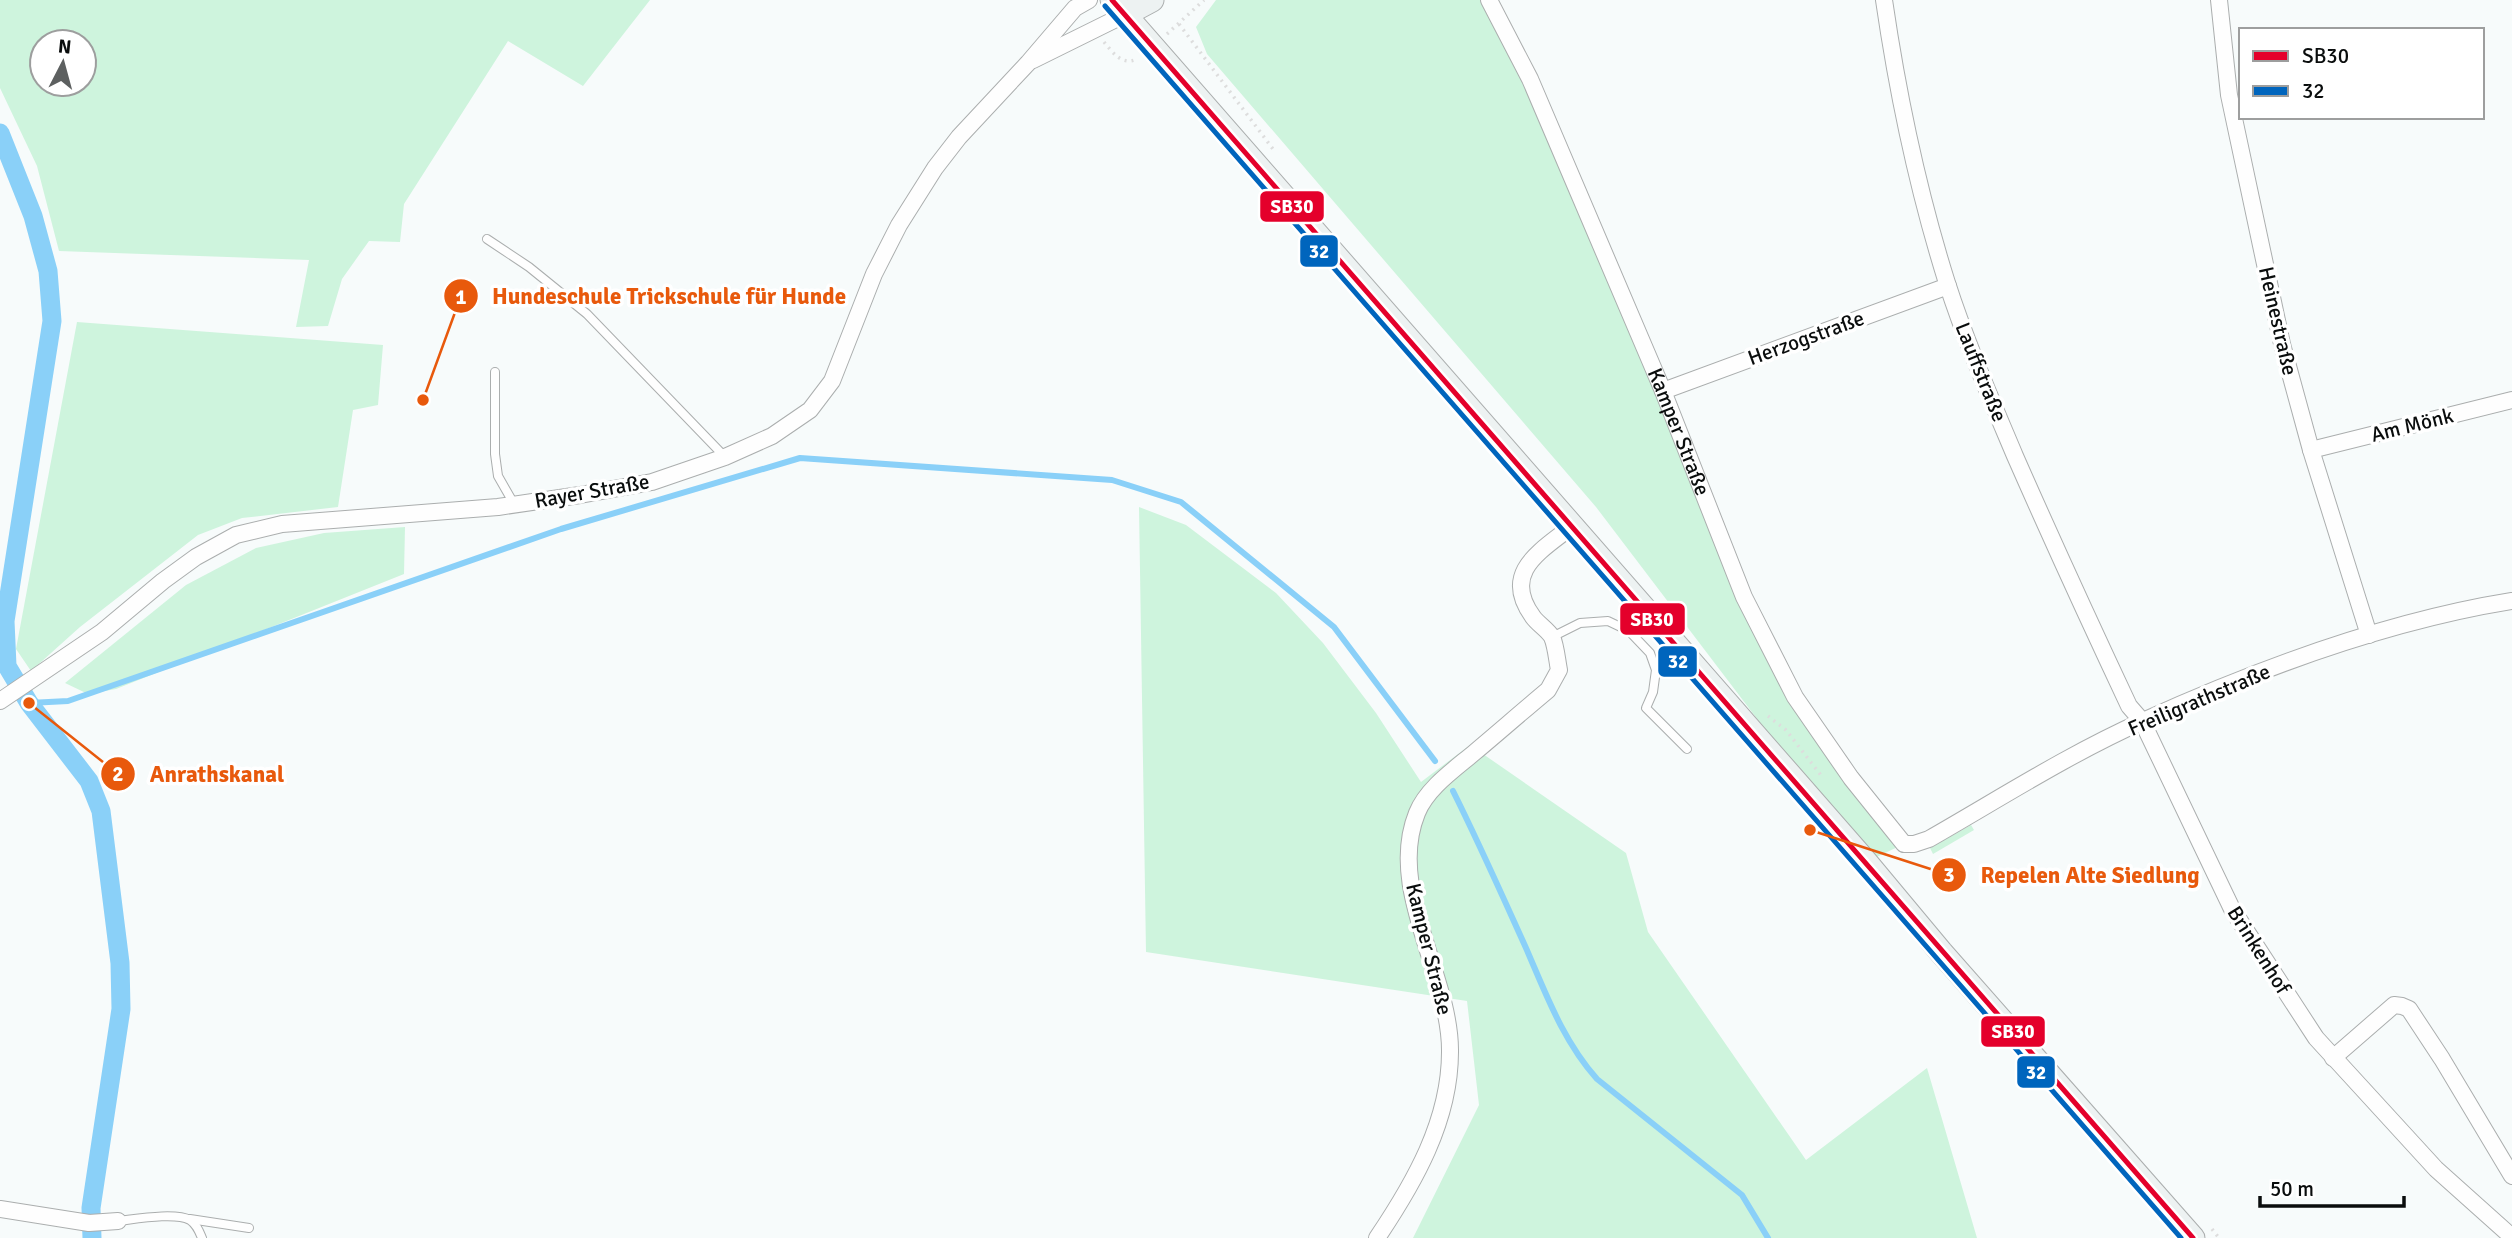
<svg xmlns="http://www.w3.org/2000/svg" width="2512" height="1238" viewBox="0 0 2512 1238" font-family="Signika,sans-serif">
  <style>
    .green { fill: #cef4dd; fill-rule: evenodd }
    .lines { fill: none; stroke-linecap: round; stroke-linejoin: round }
    .stream { stroke: #8ad0f8; stroke-width: 6 }
    .canal { stroke: #8ad0f8; stroke-width: 19 }
    .lane-casing { stroke: #abaeae; stroke-width: 10 }
    .street-casing { stroke: #abaeae; stroke-width: 18 }
    .secondary-casing { stroke: #abaeae; stroke-width: 25 }
    .path { stroke: #ddd; stroke-width: 3.5; stroke-dasharray: 2 5; stroke-linecap: butt }
    .lane { stroke: #fefefe; stroke-width: 8 }
    .street { stroke: #fefefe; stroke-width: 16 }
    .secondary { stroke: #edf2f2; stroke-width: 23 }
    .bus-1-casing { stroke: #fff; stroke-width: 10 }
    .bus-2-casing { stroke: #fff; stroke-width: 10 }
    .bus-1 { stroke: #e4002b; stroke-width: 5 }
    .bus-2 { stroke: #0065bd; stroke-width: 5 }
    .labels { text-anchor: middle; stroke-width: 7; stroke-linejoin: round; paint-order: stroke }
    .street-label { font-size: 21px; fill: #0a0d0d; stroke: #fff }
    .leader { fill: none; stroke: #e8590c; stroke-width: 2.5 }
    .callout-dot { fill: #e8590c; stroke: #fff; stroke-width: 2.5 }
    .mark-label { font-size: 21px; text-anchor: middle; font-weight: bold; fill: #fff }
    .callout-label { font-size: 23px; text-anchor: middle; font-weight: bold; fill: #e8590c; stroke: #fff; stroke-width: 7; stroke-linejoin: round; paint-order: stroke }
    .line-badge { stroke: #fff; stroke-width: 2.5 }
    .badge-label { font-size: 19px; text-anchor: middle; font-weight: bold; fill: #fff }
  </style>
  <rect width="100%" height="100%" fill="#f7fbfb"/>
  <g class="green">
    <path d="M0 0H650L583 86 508 41 404 204 400 242 369 241 342 279 328 326 296 327 309 260 59 251 37 166 0 88ZM42 42H84V84H42Z"/>
    <polygon points="1216,0 1489,0 1783,674 1904,844 1866,862 1596,507 1207,54 1196,27"/>
    <polygon points="77,322 383,345 378,405 353,410 338,507 242,518 198,535 80,627 31,671 16,649"/>
    <polygon points="1139,507 1186,525 1276,593 1323,643 1376,713 1421,782 1470,745 1626,853 1648,932 1806,1160 1927,1068 1977,1238 1413,1238 1479,1105 1467,1001 1146,952"/>
    <polygon points="405,527 404,574 116,689 88,694 65,683 186,585 256,548 324,533"/>
    <polygon points="1971,825 1974,830 1933,854 1930,848"/>
  </g>
  <g class="lines">
    <g class="stream">
      <polyline points="29,703 68,701 561,529 800,458 1112,480 1181,502 1334,627 1435,761"/>
      <path d="M1453 791C1479 843 1502 895 1526 948 1546 994 1563 1041 1597 1079L1742 1195 1768 1238"/>
    </g>
    <polyline class="canal" points="0,133 33,216 48,271 52,321 5,621 7,666 29,703 89,781 101,811 120,963 121,1009 91,1208 92,1238"/>
    <defs>
      <g id="lane">
        <polyline points="487,239 529,267 587,314 725,457"/>
        <polyline points="495,372 495,454 498,476 514,504"/>
        <polyline points="1552,637 1580,623 1608,621 1629,631 1650,653 1656,670 1653,692 1646,708 1687,749"/>
        <polyline points="190,1219 249,1228"/>
        <path d="M118 1221C136 1219 175 1212 190 1220 197 1225 199 1231 202 1238"/>
      </g>
      <g id="street">
        <path id="s1" d="M1489 0 1530 79 1663 391 1744 597 1795 697 1851 778 1904 844H1914L1929 839C1999 799 2069 754 2143 721 2258 669 2387 621 2512 601"/>
        <path d="M1884 0C1898 96 1918 191 1947 283 1966 342 1991 399 2015 456 2052 540 2090 623 2129 706L2142 721 2232 909 2316 1038 2436 1169 2512 1237"/>
        <polyline points="2219,0 2229,95 2282,344 2311,450 2369,635"/>
        <polyline points="1033,60 1124,15"/>
        <polyline points="1663,391 1948,286"/>
        <polyline points="2311,450 2512,400"/>
        <polyline points="0,701 102,632 163,581 196,557 236,535 282,524 498,507 580,495 652,482 725,457 772,436 810,410 832,381 874,274 899,225 935,168 959,137 1028,63 1075,8 1089,0"/>
        <polyline points="2333,1058 2394,1005 2402,1006 2409,1009 2442,1059 2512,1176"/>
        <polyline points="0,1209 89,1223 118,1221"/>
        <path d="M1377 1238C1414 1183 1450 1121 1450 1052 1451 976 1386 889 1417 813 1427 788 1455 769 1475 752 1500 731 1524 710 1548 690L1559 670C1557 660 1556 646 1552 637 1548 630 1538 624 1533 617 1501 573 1539 552 1571 527"/>
      </g>
      <g id="secondary">
        <polyline points="1112,0 1866,862 1941,952 2193,1238"/>
        <polyline points="1124,15 1152,0"/>
      </g>
    </defs>
    <use href="#lane" class="lane-casing"/>
    <use href="#street" class="street-casing"/>
    <use href="#secondary" class="secondary-casing"/>
    <g class="path">
      <polyline points="1179,24 1273,149"/>
      <polyline points="1167,34 1204,0"/>
      <path d="M1104 42C1113 53 1122 66 1137 59"/>
      <polyline points="1768,716 1786,730 1823,778"/>
      <polyline points="2212,1229 2219,1238"/>
    </g>
    <use href="#lane" class="lane"/>
    <use href="#street" class="street"/>
    <use href="#secondary" class="secondary"/>
    <defs>
      <polyline id="bus-1" points="1112,0 2193,1238"/>
      <polyline id="bus-2" points="1105,6 2181,1238"/>
    </defs>
    <use href="#bus-1" class="bus-1-casing"/>
    <use href="#bus-2" class="bus-2-casing"/>
    <use href="#bus-1" class="bus-1"/>
    <use href="#bus-2" class="bus-2"/>
  </g>
  <g class="labels">
    <g class="street-label">
      <text transform="translate(2278 321) rotate(77)" y="7">Heinestraße</text>
      <text transform="translate(1806 338) rotate(-20)" y="7">Herzogstraße</text>
      <text transform="translate(1981 372) rotate(68)" y="7">Lauffstraße</text>
      <text transform="translate(2412 425) rotate(-14)" y="7">Am Mönk</text>
      <text dy="7" stroke="none"><textPath href="#s1" startOffset="472">Kamper Straße</textPath></text>
      <text transform="translate(592 491) rotate(-10)" y="7">Rayer Straße</text>
      <text transform="translate(2199 700) rotate(-23)" y="7">Freiligrathstraße</text>
      <text transform="translate(1429 949) rotate(76)" y="7">Kamper Straße</text>
      <text transform="translate(2259 950) rotate(58)" y="7">Brinkenhof</text>
    </g>
  </g>
  <path class="leader" d="M423 400L461 296M29 703L118 774M1810 830L1949 875"/>
  <g class="callout-dot">
    <circle cx="423" cy="400" r="7"/>
    <circle cx="29" cy="703" r="7"/>
    <circle cx="1810" cy="830" r="7"/>
    <circle cx="461" cy="296" r="18"/>
    <circle cx="118" cy="774" r="18"/>
    <circle cx="1949" cy="875" r="18"/>
  </g>
  <g class="mark-label">
    <text x="461" y="304">1</text>
    <text x="118" y="781">2</text>
    <text x="1949" y="882">3</text>
  </g>
  <g class="callout-label">
    <text x="669" y="304">Hundeschule Trickschule für Hunde</text>
    <text x="217" y="782">Anrathskanal</text>
    <text x="2090" y="883">Repelen Alte Siedlung</text>
  </g>
  <g class="line-badge">
    <rect x="1259" y="190" width="66" height="33" rx="7" fill="#e4002b"/>
    <rect x="1299" y="234" width="40" height="34" rx="7" fill="#0065bd"/>
    <rect x="1619" y="602" width="67" height="34" rx="7" fill="#e4002b"/>
    <rect x="1657" y="645" width="41" height="33" rx="7" fill="#0065bd"/>
    <rect x="1980" y="1015" width="66" height="33" rx="7" fill="#e4002b"/>
    <rect x="2016" y="1055" width="40" height="34" rx="7" fill="#0065bd"/>
  </g>
  <g class="badge-label">
    <text x="1292" y="213">SB30</text>
    <text x="1319" y="258">32</text>
    <text x="1652" y="626">SB30</text>
    <text x="1678" y="668">32</text>
    <text x="2013" y="1038">SB30</text>
    <text x="2036" y="1079">32</text>
  </g>
  <rect x="2239" y="28" width="245" height="91" fill="#ffffff" stroke="#9d9e9e" stroke-width="2"/>
  <rect x="2253" y="51" width="35" height="10" fill="#e4002b" stroke="#9d9e9e" stroke-width="2"/>
  <text x="2302" y="63" font-size="21" fill="#0a0d0d">SB30</text>
  <rect x="2253" y="86" width="35" height="10" fill="#0065bd" stroke="#9d9e9e" stroke-width="2"/>
  <text x="2302" y="98" font-size="21" fill="#0a0d0d">32</text>
  <g transform="translate(63 63) rotate(6)"><circle r="33" fill="#ffffff" stroke="#9d9e9e" stroke-width="2"/>
  <path d="M0-5L12 26L0 18L-12 26Z" fill="#5d6060"/>
  <text y="-10" font-size="19" font-weight="bold" text-anchor="middle" fill="#0a0d0d">N</text>
  </g>
  <path d="M2260 1196v10h144v-10" fill="none" stroke="#0a0d0d" stroke-width="3.5"/>
  <text x="2270" y="1196" font-size="21" fill="#0a0d0d" stroke="#ffffff" stroke-width="5" paint-order="stroke">50 m</text>
</svg>
